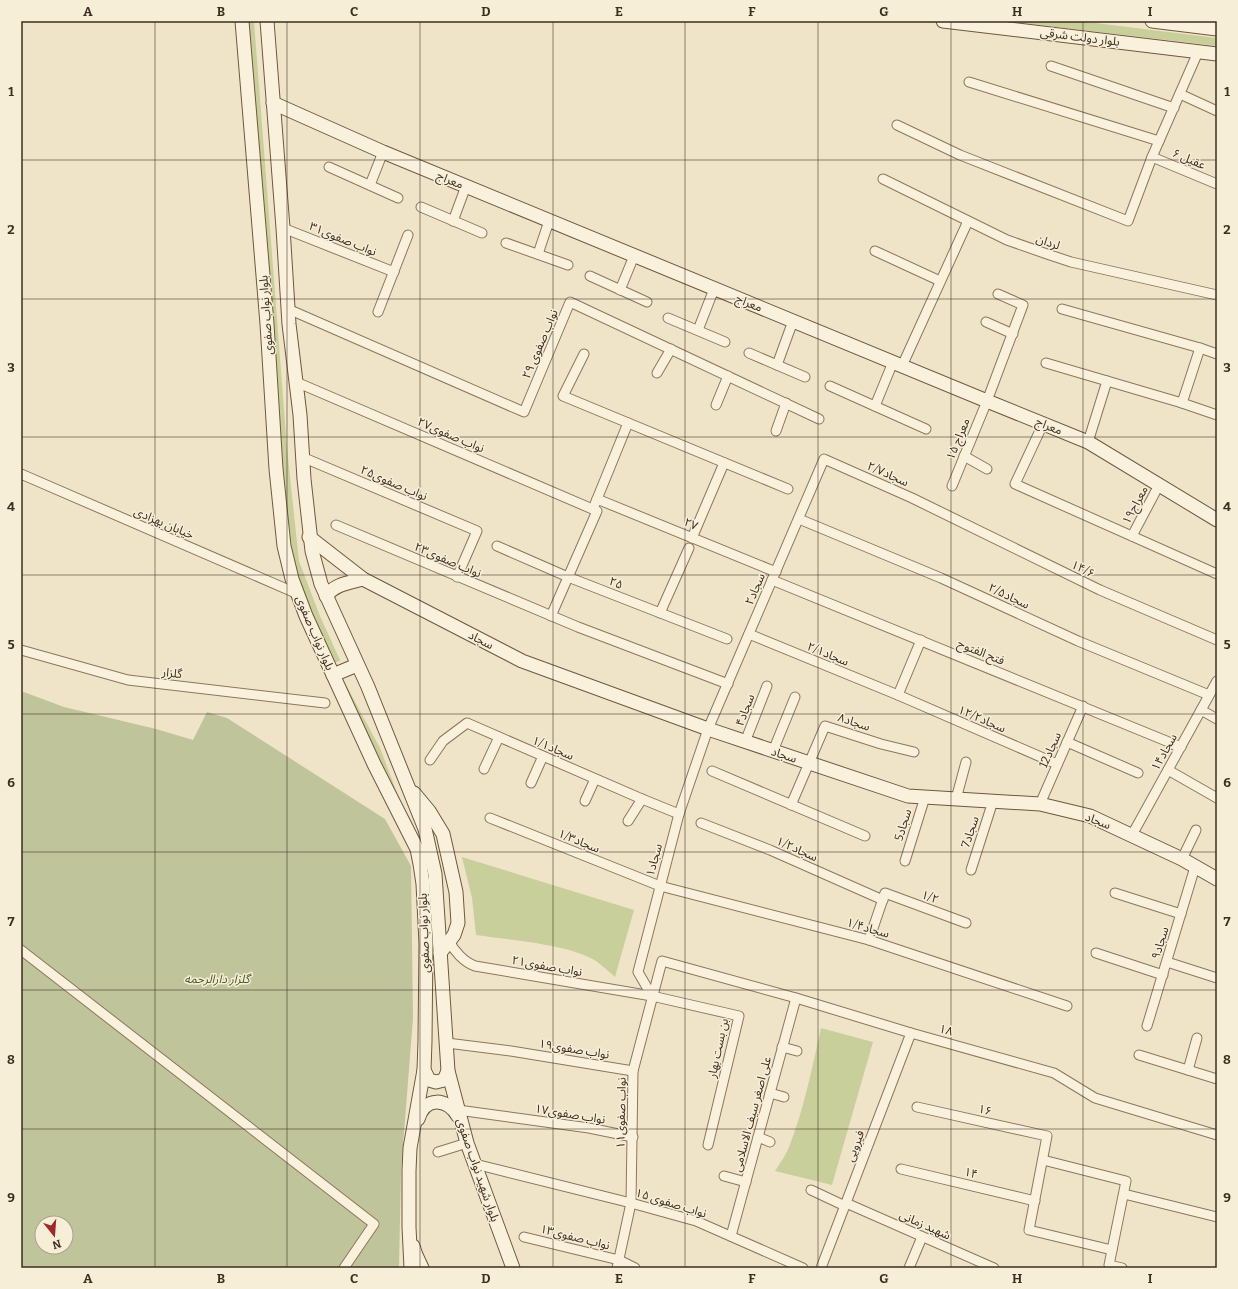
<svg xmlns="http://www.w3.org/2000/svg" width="1238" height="1289" viewBox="0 0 1238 1289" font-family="Bitter,'Noto Sans Arabic',serif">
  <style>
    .green { fill: #c9cf9b }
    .cemetery { fill: #bfc49a; fill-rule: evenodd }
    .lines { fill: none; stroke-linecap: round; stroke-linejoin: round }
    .street-casing { stroke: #8d765c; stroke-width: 11 }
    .secondary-casing { stroke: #6f573f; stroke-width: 15 }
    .street { stroke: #faf1dc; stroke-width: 9 }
    .secondary { stroke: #faf1dc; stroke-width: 13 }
    .grid { fill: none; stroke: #3d2e20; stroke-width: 1; stroke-opacity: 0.55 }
    .labels { text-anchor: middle; stroke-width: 3; stroke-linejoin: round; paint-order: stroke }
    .street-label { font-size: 12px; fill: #3d2e20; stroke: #f7eed8 }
    .park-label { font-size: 12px; font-style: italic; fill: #4d5a26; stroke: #f7eed8 }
    .neatline { fill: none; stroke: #3d2e20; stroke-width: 1.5 }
    .grid-label { font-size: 13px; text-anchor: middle; font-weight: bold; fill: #3d2e20 }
  </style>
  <rect width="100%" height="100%" fill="#f0e4c8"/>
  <g class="green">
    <polygon points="246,21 254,21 287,448 299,561 320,616 340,660 338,662 335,662 305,601 288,548"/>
    <polygon points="1005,21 1079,21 1217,38 1217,46"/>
    <polygon points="346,685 380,748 407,819 344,687"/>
    <path d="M462 857 634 910 615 977C609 972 603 966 596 961 569 944 509 940 476 935L472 898Z"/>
    <path d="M821 1028 873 1042 832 1185 775 1171C780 1163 786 1155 789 1147 804 1109 812 1068 821 1028Z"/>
  </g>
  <path class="cemetery" d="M21 691 64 707 156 729 193 740 207 712 227 718 385 819 411 866 413 1018 401 1171 399 1268H21ZM42 1223H66V1247H42Z"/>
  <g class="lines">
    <defs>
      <g id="street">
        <polyline points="1051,66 1174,108"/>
        <polyline points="969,82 1159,141"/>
        <polyline points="1180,94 1217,111"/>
        <polyline points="897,125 960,155 1128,221 1152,157 1198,52"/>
        <polyline points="1152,157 1217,184"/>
        <polyline points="329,167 398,198"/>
        <polyline points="883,179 1007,240 1047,254 1071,262 1217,295"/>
        <polyline points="370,185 383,152"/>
        <polyline points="421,207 482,233"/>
        <polyline points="453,221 466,186"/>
        <polyline points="283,228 394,272"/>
        <polyline points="506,243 568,265"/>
        <polyline points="875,251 940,281"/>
        <polyline points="538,254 549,221"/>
        <polyline points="590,276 647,302"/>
        <polyline points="620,290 634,256"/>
        <polyline points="288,309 524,412 570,302 819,419"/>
        <polyline points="1062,309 1200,348 1217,354"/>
        <polyline points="378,312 408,235"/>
        <polyline points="668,318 725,342"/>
        <polyline points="986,322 1013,334"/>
        <polyline points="698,330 714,289"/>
        <polyline points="749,353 805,377"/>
        <polyline points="584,354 563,396 788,489"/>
        <polyline points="1046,363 1182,403 1217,415"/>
        <polyline points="777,365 793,321"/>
        <polyline points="902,366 968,221"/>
        <polyline points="657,373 671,349"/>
        <polyline points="296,382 597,511 551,616"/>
        <polyline points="830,386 926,429"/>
        <polyline points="1182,403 1200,348"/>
        <polyline points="716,405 728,376"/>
        <polyline points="875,406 893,362"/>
        <polyline points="1043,424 1015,484 1217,574"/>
        <polyline points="776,431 786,403"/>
        <polyline points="1088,442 1107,381"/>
        <polyline points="964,456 987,469"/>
        <polyline points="302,457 477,531 457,577"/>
        <polyline points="21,474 298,594"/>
        <polyline points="952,486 987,401 1023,305 998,294"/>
        <polyline points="597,499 776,572"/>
        <polyline points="595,504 628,423"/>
        <polyline points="799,519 941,578 1078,641 1209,695"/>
        <polyline points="336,525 578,627 728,684"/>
        <polyline points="1132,536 1159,485"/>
        <polyline points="692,538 724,463"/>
        <polyline points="497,546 568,577 727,639"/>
        <polyline points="772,580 1181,747"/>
        <polyline points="660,613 689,548"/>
        <polyline points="749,634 898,695 1057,764"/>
        <polyline points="21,650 128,680 325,703"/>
        <polyline points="898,695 921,640"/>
        <polyline points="1201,710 1217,719"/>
        <polyline points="745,742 767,686"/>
        <polyline points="1067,742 1138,773"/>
        <polyline points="773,751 795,697"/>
        <polyline points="430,760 443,741 467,723 642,799 679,814"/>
        <polyline points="484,769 499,737"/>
        <polyline points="1168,770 1217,798"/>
        <polyline points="712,771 865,836"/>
        <polyline points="531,783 543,756"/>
        <polyline points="956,799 966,762"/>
        <polyline points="585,801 595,779"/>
        <polyline points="1040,804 1083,706"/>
        <polyline points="791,805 825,726 881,744 914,752"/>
        <polyline points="490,818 660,886 869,940 1067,1006"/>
        <polyline points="628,821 642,799"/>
        <polyline points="701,823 770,850 883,900"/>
        <polyline points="1132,835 1217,681"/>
        <polyline points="1182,859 1196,830"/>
        <polyline points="905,861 925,797"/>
        <polyline points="971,870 993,801"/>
        <polyline points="1115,893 1181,914"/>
        <polyline points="869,940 885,893 966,923"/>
        <path d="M449 941C454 951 464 962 475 966L652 996 739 1016 708 1145"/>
        <polyline points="21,950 374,1224 344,1268"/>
        <polyline points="1096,953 1163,975"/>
        <polyline points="1167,962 1217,978"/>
        <polyline points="652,996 638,972 679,814 708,729 824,459 912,498 1100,590 1217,640"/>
        <polyline points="1147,1026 1195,867"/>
        <polyline points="447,1043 511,1051 633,1071"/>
        <polyline points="782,1047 797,1051"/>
        <polyline points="1139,1055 1217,1079"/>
        <polyline points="1188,1070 1197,1038"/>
        <polyline points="770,1093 784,1097"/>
        <polyline points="917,1107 1047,1136 1029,1230 1112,1250"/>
        <polyline points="458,1110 589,1128 633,1137"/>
        <polyline points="758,1137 770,1142"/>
        <polyline points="438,1152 467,1143"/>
        <polyline points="1043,1160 1126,1181 1109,1265 1122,1268"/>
        <polyline points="475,1164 631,1203 696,1221 803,1268"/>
        <polyline points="901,1169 1035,1201"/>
        <polyline points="724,1176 746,1182"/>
        <polyline points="811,1190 845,1206"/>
        <polyline points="1124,1194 1217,1217"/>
        <polyline points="846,1203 994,1268"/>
        <polyline points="731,1236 796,998"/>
        <polyline points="524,1237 619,1260 635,1268"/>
        <polyline points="617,1268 631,1203 633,1071 662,961 796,998 911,1033 1054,1073 1095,1098 1217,1135"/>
        <polyline points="821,1268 911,1033"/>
        <polyline points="909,1268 922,1237"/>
      </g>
      <g id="secondary">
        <polyline points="242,21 267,324 276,469 284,546 292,579 306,616 374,764 417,849 420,864 423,884 426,944 425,1041 424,1070 410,1148 409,1171 409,1227 411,1268"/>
        <polyline points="267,21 283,228 289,324 300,415 304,479 312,551 321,584 368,687 425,829 435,874 448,1071 467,1143 513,1268"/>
        <polyline points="943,21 1217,54"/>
        <polyline points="1152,21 1217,29"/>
        <polyline points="273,103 383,152 987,401 1088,442 1217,520"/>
        <polyline points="309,537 363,579 522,661 708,729 908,796 1040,804 1090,816 1182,859 1217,879"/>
        <path d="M326 596C335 584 348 583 363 579"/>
        <polyline points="333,675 357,665"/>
        <polyline points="414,793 429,811 443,834 456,892 458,923 454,935 440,953"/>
        <polyline points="424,1070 429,1080 436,1082 444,1080 448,1071"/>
        <path d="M418 1119C425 1096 447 1098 458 1116"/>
        <polyline points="413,1246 416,1255 422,1268"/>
      </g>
    </defs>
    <use href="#street" class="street-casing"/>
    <use href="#secondary" class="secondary-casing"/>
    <use href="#street" class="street"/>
    <use href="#secondary" class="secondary"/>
  </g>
  <path class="grid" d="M155 21V1268M287 21V1268M420 21V1268M553 21V1268M685 21V1268M818 21V1268M951 21V1268M1083 21V1268M21 160H1217M21 299H1217M21 437H1217M21 575H1217M21 714H1217M21 852H1217M21 990H1217M21 1129H1217"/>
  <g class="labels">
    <g class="street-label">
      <text transform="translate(1080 37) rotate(7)" y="4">بلوار دولت شرقی</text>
      <text transform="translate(1189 159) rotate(23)" y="4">عقیل ۶</text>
      <text transform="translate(450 180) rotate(22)" y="4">معراج</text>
      <text transform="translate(343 239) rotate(22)" y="4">۳۱نواب صفوی</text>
      <text transform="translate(1048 242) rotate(19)" y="4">لردان</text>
      <text transform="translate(749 303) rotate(22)" y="4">معراج</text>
      <text transform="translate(266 315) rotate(-94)" y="4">بلوار نواب صفوی</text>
      <text transform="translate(540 344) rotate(-67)" y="4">نواب صفوی ۲۹</text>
      <text transform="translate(1049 426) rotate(22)" y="4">معراج</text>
      <text transform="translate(451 435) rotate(23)" y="4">۲۷نواب صفوی</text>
      <text transform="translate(958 439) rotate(-68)" y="4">معراج ۱۵</text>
      <text transform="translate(888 474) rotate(24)" y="4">سجاد۲/۷</text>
      <text transform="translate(394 483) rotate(23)" y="4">۲۵نواب صفوی</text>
      <text transform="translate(1135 505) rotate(-62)" y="4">معراج۱۹</text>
      <text transform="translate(164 523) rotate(23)" y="4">خیابان بهزادی</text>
      <text transform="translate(691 524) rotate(22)" y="4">۲۷</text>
      <text transform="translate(448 560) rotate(23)" y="4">۲۳نواب صفوی</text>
      <text transform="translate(1083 569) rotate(26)" y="4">۱۴/۶</text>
      <text transform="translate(616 583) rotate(21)" y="4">۲۵</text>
      <text transform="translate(755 589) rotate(-67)" y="4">۲سجاد</text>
      <text transform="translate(1009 596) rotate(25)" y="4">۲/۵سجاد</text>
      <text transform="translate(315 633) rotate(67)" y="4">بلوار نواب صفوی</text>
      <text transform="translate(481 640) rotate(27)" y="4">سجاد</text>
      <text transform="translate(981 652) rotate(22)" y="4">فتح الفتوح</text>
      <text transform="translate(828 654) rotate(22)" y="4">۲/۱سجاد</text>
      <text transform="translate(172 673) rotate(7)" y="4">گلزار</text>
      <text transform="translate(745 710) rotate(-69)" y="4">۴سجاد</text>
      <text transform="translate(982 719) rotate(23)" y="4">۱۲/۲سجاد</text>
      <text transform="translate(854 722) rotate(18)" y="4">۸سجاد</text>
      <text transform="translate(553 748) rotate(23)" y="4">۱/۱سجاد</text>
      <text transform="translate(1050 750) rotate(-66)" y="4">12سجاد</text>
      <text transform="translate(1164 752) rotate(-61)" y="4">۱۴سجاد</text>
      <text transform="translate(784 755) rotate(18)" y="4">سجاد</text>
      <text transform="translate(1098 821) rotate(21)" y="4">سجاد</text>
      <text transform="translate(903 825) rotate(-73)" y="4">5سجاد</text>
      <text transform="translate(970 832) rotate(-72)" y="4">7سجاد</text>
      <text transform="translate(579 841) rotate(22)" y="4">۱/۳سجاد</text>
      <text transform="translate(797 849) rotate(24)" y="4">۱/۲سجاد</text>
      <text transform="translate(654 860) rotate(-75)" y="4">۱سجاد</text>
      <text transform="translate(930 897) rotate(20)" y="4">۱/۲</text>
      <text transform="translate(868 928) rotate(16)" y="4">۱/۴سجاد</text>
      <text transform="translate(424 933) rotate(-92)" y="4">بلوار نواب صفوی</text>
      <text transform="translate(1160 943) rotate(-73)" y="4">۹سجاد</text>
      <text transform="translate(547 966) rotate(10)" y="4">۲۱نواب صفوی</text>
      <text transform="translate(946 1030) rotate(16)" y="4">۱۸</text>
      <text transform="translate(718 1048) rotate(-78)" y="4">بن بست بهار</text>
      <text transform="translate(574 1049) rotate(9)" y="4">۱۹نواب صفوی</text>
      <text transform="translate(985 1110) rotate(13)" y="4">۱۶</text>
      <text transform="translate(621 1113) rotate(-89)" y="4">۱۱نواب صفوی</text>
      <text transform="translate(570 1114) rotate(9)" y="4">۱۷نواب صفوی</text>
      <text transform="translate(752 1114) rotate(-75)" y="4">علی اصغر سیف الاسلامی</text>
      <text transform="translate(855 1146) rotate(-69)" y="4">فیرویی</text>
      <text transform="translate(478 1170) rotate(71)" y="4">بلوار شهید نواب صفوی</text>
      <text transform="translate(971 1173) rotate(13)" y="4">۱۴</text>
      <text transform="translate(671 1203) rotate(17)" y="4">نواب صفوی ۱۵</text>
      <text transform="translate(925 1225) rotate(24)" y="4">شهید زمانی</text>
      <text transform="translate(575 1237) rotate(14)" y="4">۱۳نواب صفوی</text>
    </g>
    <g class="park-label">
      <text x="217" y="983">گلزار دارالرحمه</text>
    </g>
  </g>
  <rect width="1238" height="1289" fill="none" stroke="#f7eed8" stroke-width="44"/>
  <g transform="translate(54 1235) rotate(163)"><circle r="19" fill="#f7eed8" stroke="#ada18e"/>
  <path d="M0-3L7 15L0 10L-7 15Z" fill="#9e2a2b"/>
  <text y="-6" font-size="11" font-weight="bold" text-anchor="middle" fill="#3d2e20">N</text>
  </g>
  <rect x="22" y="22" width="1194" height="1245" class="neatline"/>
  <g class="grid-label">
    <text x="88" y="16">A</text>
    <text x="221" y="16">B</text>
    <text x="354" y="16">C</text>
    <text x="486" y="16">D</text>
    <text x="619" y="16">E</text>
    <text x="752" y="16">F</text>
    <text x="884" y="16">G</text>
    <text x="1017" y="16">H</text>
    <text x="1150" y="16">I</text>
    <text x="11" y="96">1</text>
    <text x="1227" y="96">1</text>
    <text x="11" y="234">2</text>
    <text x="1227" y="234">2</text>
    <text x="11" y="372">3</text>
    <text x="1227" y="372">3</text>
    <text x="11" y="511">4</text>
    <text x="1227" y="511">4</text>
    <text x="11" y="649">5</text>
    <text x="1227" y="649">5</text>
    <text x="11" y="787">6</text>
    <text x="1227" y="787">6</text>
    <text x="11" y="926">7</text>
    <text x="1227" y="926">7</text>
    <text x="11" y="1064">8</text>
    <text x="1227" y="1064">8</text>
    <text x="11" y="1202">9</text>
    <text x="1227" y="1202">9</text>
    <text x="88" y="1283">A</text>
    <text x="221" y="1283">B</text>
    <text x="354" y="1283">C</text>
    <text x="486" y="1283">D</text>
    <text x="619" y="1283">E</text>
    <text x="752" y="1283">F</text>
    <text x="884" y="1283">G</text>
    <text x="1017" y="1283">H</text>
    <text x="1150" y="1283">I</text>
  </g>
</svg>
